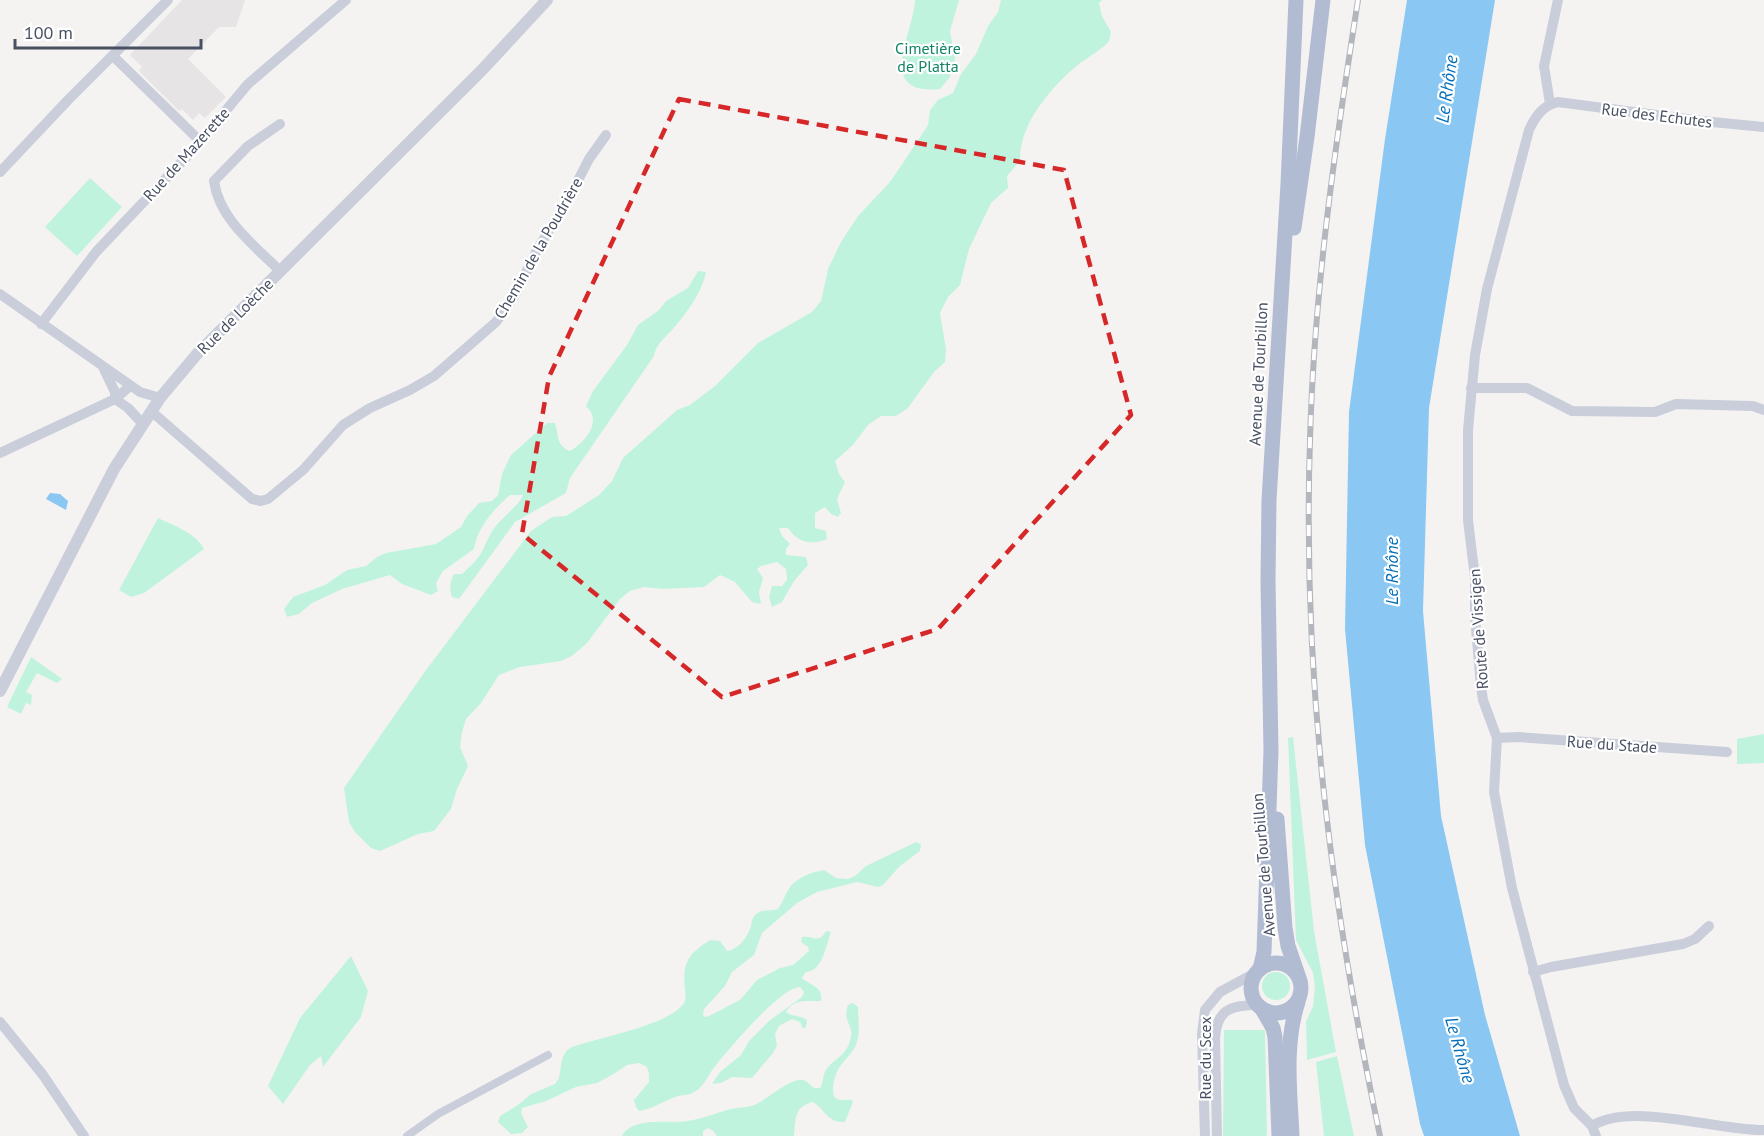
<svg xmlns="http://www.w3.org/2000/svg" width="1764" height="1136" viewBox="0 0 1764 1136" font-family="'PT Sans',sans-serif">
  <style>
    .education { fill: #e6e4e4 }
    .green { fill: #c0f3de }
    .water { fill: #8ac8f3 }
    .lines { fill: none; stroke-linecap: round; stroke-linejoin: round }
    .pedestrian { stroke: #c9ceda; stroke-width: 8 }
    .minor { stroke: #c9ceda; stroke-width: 10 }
    .tertiary { stroke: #c9ceda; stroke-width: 12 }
    .primary { stroke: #b1bbd2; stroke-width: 15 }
    .rail-casing { stroke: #b4b6bd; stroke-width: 6 }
    .rail { stroke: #fff; stroke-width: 4; stroke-dasharray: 11; stroke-linecap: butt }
    .marked { fill: none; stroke: #d62828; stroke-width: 4.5; stroke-dasharray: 12 8; stroke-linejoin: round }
    .labels { text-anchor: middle; stroke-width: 4.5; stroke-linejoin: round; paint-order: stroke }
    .park-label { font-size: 16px; fill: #118563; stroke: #fff }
    .street-label { font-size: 16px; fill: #485062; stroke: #fff }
    .water-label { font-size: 18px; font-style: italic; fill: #026ebb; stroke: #fff }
  </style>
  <rect width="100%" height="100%" fill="#f5f3f2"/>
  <polygon class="education" points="182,0 245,0 236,27 219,27 188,59 226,97 205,118 199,113 193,120 182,109 179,111 139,71 142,67 130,55"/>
  <g class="green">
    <path d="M915 0H959L950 31 955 59 950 77 940 89C874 96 914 32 915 0Z"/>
    <path d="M1001 0H1102L1099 3 1102 16 1111 32C1110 35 1110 38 1109 41 1105 47 1086 59 1079 64 1051 87 1019 124 1020 161L1007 176 1008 188 991 203 969 249 960 285 948 297 940 313 946 349 945 362 934 372 908 408 896 416H881L868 425 853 445 835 461 839 474 845 482 837 499 841 513 838 517 831 514 825 507 815 513V528L826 531 827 539C811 546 797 542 788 528H779L782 536 790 544 786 549V555L806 557 808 565 794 581 782 602 772 607 769 597 772 586H782L787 580 786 569 777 562 761 566 757 569 763 578 759 592 761 604 752 602 735 582 720 575 704 587 663 589 644 587 630 591 620 599 587 643 572 656 561 661 520 667 499 675 481 703 466 719 462 732 460 747 468 766 457 789 451 809 434 831 418 834 380 851 371 848 355 832 349 822 344 788 426 670 531 531 552 517 566 516 599 495 612 481 623 458 677 410 690 405 715 386 758 343 812 312 821 301 828 269 841 242 858 216 889 183 901 166 928 125 930 110 938 100 953 93 961 74 976 54 988 26 998 12Z"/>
    <polygon points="90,178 122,207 77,256 45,227"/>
    <path d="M698 271 706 272C702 293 687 312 673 329 665 338 656 344 654 356L570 478 566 493 515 522 459 599 452 597C449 588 450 582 454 574H462C468 568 477 561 481 553 486 544 489 535 495 527 502 518 520 504 523 495H510C494 509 478 526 474 549L443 571 436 583 438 591 431 595 402 584 390 575 342 589 312 603 299 614 287 617 284 609 293 597 325 585 347 570 366 566 377 557 386 553 436 544 461 527 467 516 479 503 492 501 498 495 502 474 511 455 547 423H555C559 435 556 446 570 451 585 442 603 422 586 406L593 391 627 345 638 325 659 310 666 301 688 288Z"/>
    <path d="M158 518C174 526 195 532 204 549L144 593 131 597 119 590Z"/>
    <polygon points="31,657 62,679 57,683 37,673 26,692 32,695 31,705 26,703 21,714 7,707"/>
    <polygon points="1764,734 1764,763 1737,764 1737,739"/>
    <polygon points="1293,737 1314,931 1336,1052 1307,1060 1306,1022 1313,1006 1315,987 1313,973 1296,940 1288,738"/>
    <path d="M916 842 921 844 920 851 900 866 883 885 878 887 857 882 817 892 797 903 762 933 754 955 732 972 725 986 704 1009 703 1014 704 1017 709 1016 740 1000 757 980 780 968 793 965 809 951 808 947 801 942 802 937C814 935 818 945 826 931L831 932C826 945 823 971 806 972L802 978C811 986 823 986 821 1001 808 1002 795 997 786 1012 791 1017 801 1015 807 1020L806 1027 803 1029 800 1022 792 1019 779 1026 775 1034 777 1046 773 1053 752 1078 732 1077 721 1083 712 1084 720 1072 741 1055 749 1041 769 1021 802 997 804 992 800 987C781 987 729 1049 716 1065 709 1073 705 1085 696 1091 691 1095 684 1095 678 1096 665 1100 653 1109 639 1111L636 1107 634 1100 649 1082V1074L647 1067 639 1063 627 1065 612 1075 597 1083 576 1087 546 1101 522 1108 521 1113 528 1127 522 1133 511 1134 498 1122 500 1116 518 1105 531 1094 555 1084 559 1078 562 1059 566 1051 572 1047C597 1038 670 1025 684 1003 687 998 685 995 685 990 682 963 688 954 710 940L720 941 727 951C737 950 746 939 750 929 752 924 751 919 755 915 762 908 770 912 778 909 783 902 785 894 790 887 798 877 812 872 824 870L836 878 848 879 855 876 866 866Z"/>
    <polygon points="351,956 368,991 361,1017 323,1067 321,1056 310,1065 283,1104 268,1086 300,1018"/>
    <circle cx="1276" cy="986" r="14"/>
    <path d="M853 1003 858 1007C858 1019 861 1033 856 1045 852 1054 844 1060 839 1068 835 1074 829 1095 837 1099 841 1101 848 1099 852 1100L853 1102 845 1122C825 1123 825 1107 812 1102 793 1108 796 1120 794 1136H717L713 1131 708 1128 703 1131V1136H622C633 1116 669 1124 687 1121 704 1119 719 1111 736 1108 742 1107 749 1107 754 1105 768 1099 790 1078 803 1080 808 1081 810 1085 814 1088H820C824 1082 822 1076 826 1070 834 1058 848 1056 851 1036 853 1024 842 1021 848 1005Z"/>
    <polygon points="1224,1030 1265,1030 1267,1136 1223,1136"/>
    <polygon points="1337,1056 1354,1136 1324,1136 1316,1062"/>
  </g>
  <g class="water">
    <polygon points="1407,0 1495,0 1429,408 1423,611 1441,816 1485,1015 1520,1136 1424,1136 1420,1124 1365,845 1345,629 1349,412 1385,139"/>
    <polygon points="50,493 60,494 68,501 66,510 46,499"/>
  </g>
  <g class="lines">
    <polyline class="pedestrian" points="407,1136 438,1114 548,1055"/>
    <g class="minor">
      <polyline points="113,56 200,141"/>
      <polyline points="1550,104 1544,66 1558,0"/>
      <polyline points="0,172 69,99 168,0"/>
      <path d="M280 271C254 245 219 219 214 181L248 146 280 124"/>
      <polyline points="0,294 140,392 160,398"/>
      <polyline points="41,324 96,252 191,152 248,84 346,0"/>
      <polyline points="104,369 115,392 115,399"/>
      <polyline points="1471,388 1527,388 1572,411 1655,412 1676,404 1753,406 1764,410"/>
      <polyline points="115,399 128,408 142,423"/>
      <polyline points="151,411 252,499 261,501 268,499 303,470 343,425 370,408 410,390 434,376 496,322 514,297 537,250 570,196 589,159 606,135"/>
      <polyline points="0,453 115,399 130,386"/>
      <polyline points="1497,738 1518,737 1727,752"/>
      <polyline points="1533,972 1551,967 1683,944 1695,939 1709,926"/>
      <polyline points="0,1022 43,1075 84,1136"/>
      <path d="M1592 1126C1631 1101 1719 1131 1764 1130"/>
      <polyline points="1205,1136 1202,1034 1205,1010 1220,992 1257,972"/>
      <path d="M1217 1136 1215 1038C1217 1009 1231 1005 1258 1005"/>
      <path d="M1596 1136 1592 1126 1574 1108 1564 1085 1512 888 1494 792 1497 738 1483 700 1481 687 1475 617V578L1468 520V430L1475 355 1487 289 1529 130C1535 117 1543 105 1558 102L1702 121 1764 127"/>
    </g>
    <polyline class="tertiary" points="0,691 114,469 160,398 197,354 482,70 547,0"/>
    <g class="primary">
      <polyline points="1294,228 1307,137 1323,0"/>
      <polyline points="1277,819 1285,928 1288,946 1298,975"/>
      <circle cx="1276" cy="988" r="25"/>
      <polyline points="1260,969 1264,952 1271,751 1268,581 1269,500 1288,184 1296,0"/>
      <polyline points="1262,1009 1273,1028 1275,1037 1279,1136"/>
      <path d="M1292 1136C1290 1091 1284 1045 1298 1002"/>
    </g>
    <defs>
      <path id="rail" d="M1358 0C1335 146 1314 292 1310 440 1302 678 1331 904 1380 1136"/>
    </defs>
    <use href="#rail" class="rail-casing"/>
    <use href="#rail" class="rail"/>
  </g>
  <path class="marked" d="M679 99 1064 170 1131 415 938 629 722 697 522 534 549 377Z"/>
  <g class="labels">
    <g class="park-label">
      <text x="928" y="54">Cimetière<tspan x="928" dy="18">de Platta</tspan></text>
    </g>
    <g class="street-label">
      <text transform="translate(1657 115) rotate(7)" y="6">Rue des Echutes</text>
      <text transform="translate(186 154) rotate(-48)" y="6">Rue de Mazerette</text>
      <text transform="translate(538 248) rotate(-60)" y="6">Chemin de la Poudrière</text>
      <text transform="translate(235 316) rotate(-45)" y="6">Rue de Loèche</text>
      <text transform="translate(1258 374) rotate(-87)" y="6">Avenue de Tourbillon</text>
      <text transform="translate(1478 629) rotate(-94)" y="6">Route de Vissigen</text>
      <text transform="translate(1612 744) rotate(4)" y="6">Rue du Stade</text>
      <text transform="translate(1263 865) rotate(-95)" y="6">Avenue de Tourbillon</text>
      <text transform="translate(1205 1058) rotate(-90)" y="6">Rue du Scex</text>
    </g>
    <g class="water-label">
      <text transform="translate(1447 89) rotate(-82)" y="6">Le Rhône</text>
      <text transform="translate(1392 571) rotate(-90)" y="6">Le Rhône</text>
      <text transform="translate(1460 1050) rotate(74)" y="6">Le Rhône</text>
    </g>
  </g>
  <path d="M15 39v9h186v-9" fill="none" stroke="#485062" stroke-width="3"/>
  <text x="24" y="39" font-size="18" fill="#485062" stroke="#ffffff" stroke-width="4.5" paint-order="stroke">100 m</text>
</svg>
